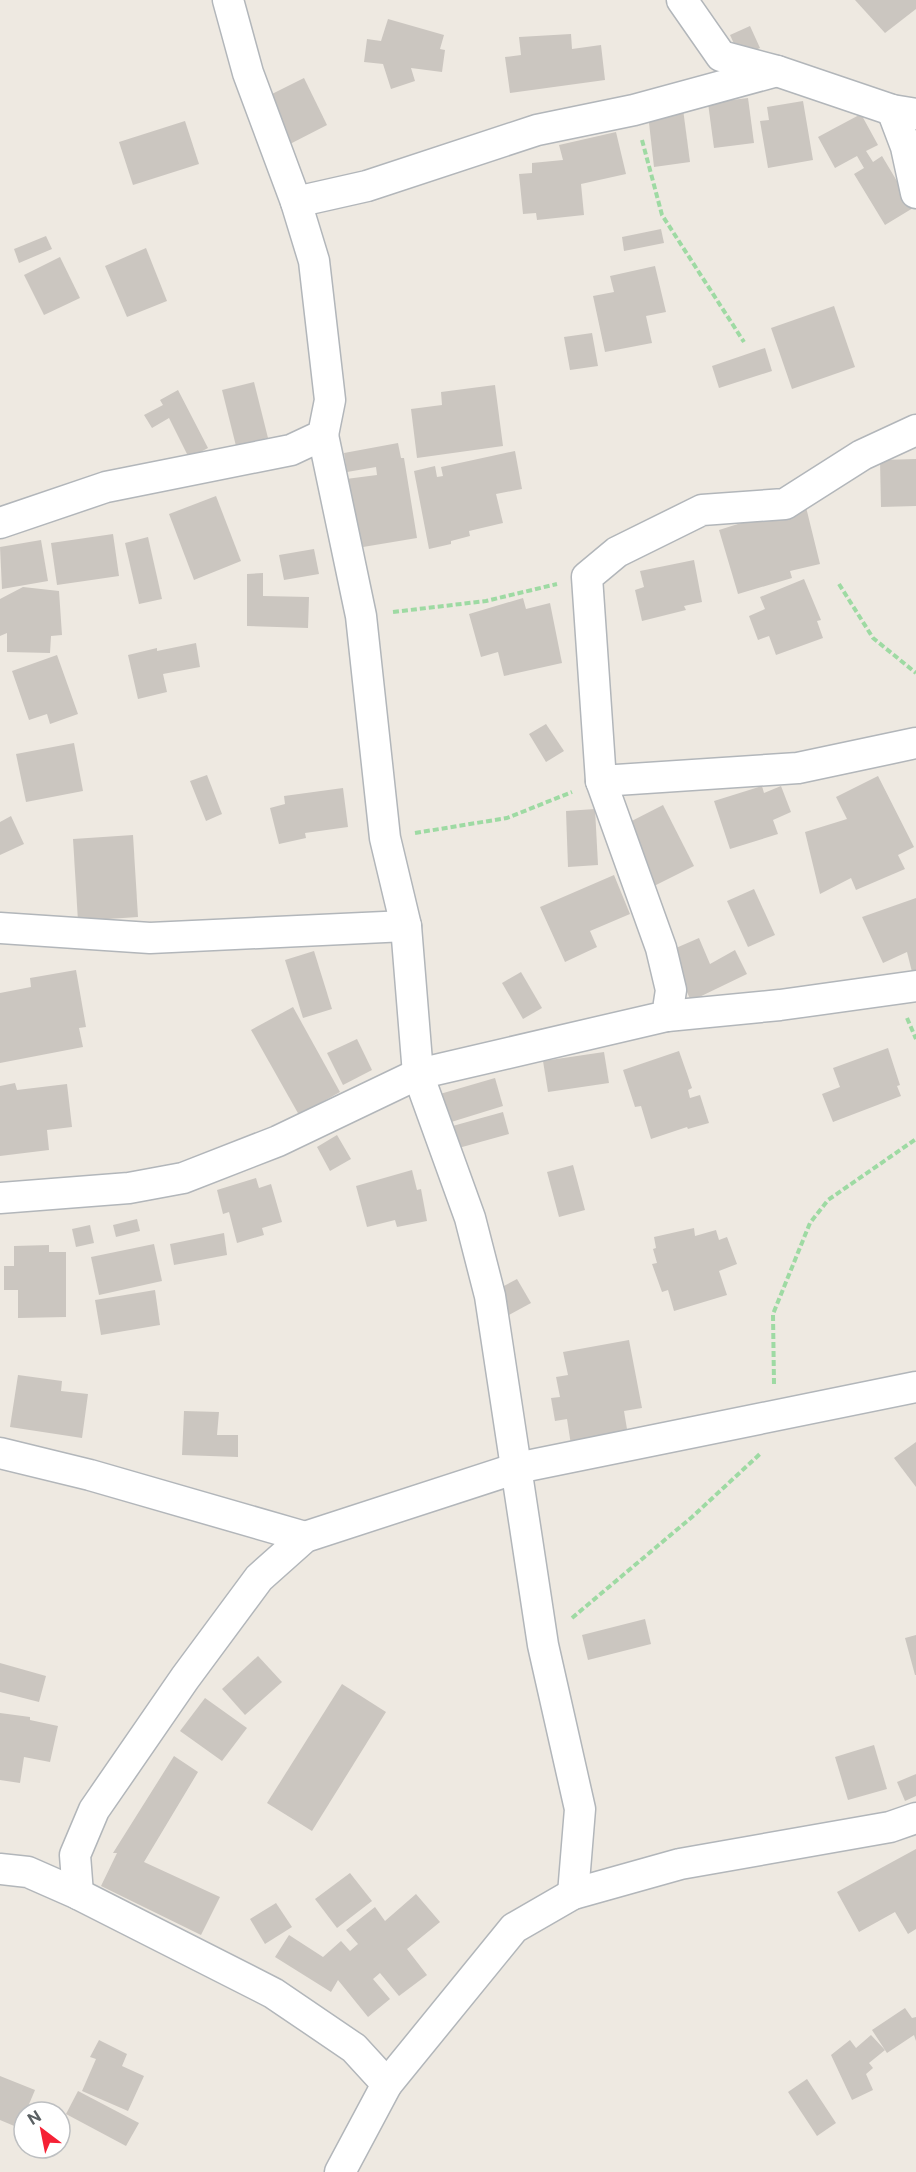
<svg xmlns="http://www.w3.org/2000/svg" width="916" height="2172" viewBox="0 0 916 2172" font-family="'Public Sans',sans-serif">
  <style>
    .building { fill: #cbc6c0 }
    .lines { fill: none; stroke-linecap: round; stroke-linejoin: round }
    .minor-casing { stroke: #b2b6ba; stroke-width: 33 }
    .path { stroke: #9edaa3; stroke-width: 4; stroke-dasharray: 6 3; stroke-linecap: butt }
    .minor { stroke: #fff; stroke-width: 30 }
  </style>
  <rect width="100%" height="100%" fill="#eee9e1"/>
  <g class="building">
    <polygon points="855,0 916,0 916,9 885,33"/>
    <polygon points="388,19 444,35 440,49 445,50 442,72 411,68 415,81 391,89 383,64 364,62 367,39 381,41"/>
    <polygon points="750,26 760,48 740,57 730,35"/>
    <polygon points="571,34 572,49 601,45 605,80 510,93 505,57 521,55 519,37"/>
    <polygon points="304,78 327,125 290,144 266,97"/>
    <polygon points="748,98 754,143 714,148 708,103"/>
    <polygon points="803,101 813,160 768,168 760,121 769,120 767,107"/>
    <polygon points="683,109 690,162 654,167 648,114"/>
    <polygon points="861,114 878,145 866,151 873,162 882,156 913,208 885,225 854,174 864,168 857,156 835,168 818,137"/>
    <polygon points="185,121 199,164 133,185 119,142"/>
    <polygon points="616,132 626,174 581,184 584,215 537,220 536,213 523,214 519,174 532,173 532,163 563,160 559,145"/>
    <polygon points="661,229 664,243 624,251 622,237"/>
    <polygon points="46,236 52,249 19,263 14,249"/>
    <polygon points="146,248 167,301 127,317 105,266"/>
    <polygon points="60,257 80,298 44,315 24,275"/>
    <polygon points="655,266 666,312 646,316 652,343 605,352 593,296 614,292 610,276"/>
    <polygon points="834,306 855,367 792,389 771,328"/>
    <polygon points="592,333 598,366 570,370 564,337"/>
    <polygon points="765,348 772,371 719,388 712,366"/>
    <polygon points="254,382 268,438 236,446 222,390"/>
    <polygon points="495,385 503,446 417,458 411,409 442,405 441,392"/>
    <polygon points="178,390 208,448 189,458 169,418 152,428 144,415 163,405 160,400"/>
    <polygon points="398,443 401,458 404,458 417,538 357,548 346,479 377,475 376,467 347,472 344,453"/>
    <polygon points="515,451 522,489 496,494 503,523 469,531 470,536 451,541 451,544 429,549 414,471 435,466 437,477 443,476 441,467"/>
    <polygon points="916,459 916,506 881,507 880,460"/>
    <polygon points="216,496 241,561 194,580 169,514"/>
    <polygon points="805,503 820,564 790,571 792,578 738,594 719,530"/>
    <polygon points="113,534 119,576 57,585 51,543"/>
    <polygon points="148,537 162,599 139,604 125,543"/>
    <polygon points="41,540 48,581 2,589 0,547"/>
    <polygon points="314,549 319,574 284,580 279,555"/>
    <polygon points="694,560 702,602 684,606 686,610 642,621 635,590 644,587 640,571"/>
    <polygon points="263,573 263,596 309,597 308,628 247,626 247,574"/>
    <polygon points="804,579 821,620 817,621 823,638 776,655 769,636 758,640 749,616 765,609 760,597"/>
    <polygon points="23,587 59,591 62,635 51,636 50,653 7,652 7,633 0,636 0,599"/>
    <polygon points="523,598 526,609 550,603 562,663 504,676 498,652 481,657 469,614"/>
    <polygon points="196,643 200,667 163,674 167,692 138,699 128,655 157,648 157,651"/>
    <polygon points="57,655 78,714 50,724 47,714 29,720 12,671"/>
    <polygon points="546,724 564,751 546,762 529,734"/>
    <polygon points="74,743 83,791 26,802 16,754"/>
    <polygon points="207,775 222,814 206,821 190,781"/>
    <polygon points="878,776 914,847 898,855 905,869 856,890 851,878 820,894 805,832 847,819 836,797"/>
    <polygon points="762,786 764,793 781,786 791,812 773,820 778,834 730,849 714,801"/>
    <polygon points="343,788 348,827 305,833 306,838 279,844 270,808 285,804 284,796"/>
    <polygon points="663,805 694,866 650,888 620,827"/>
    <polygon points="595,809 598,865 568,867 566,811"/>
    <polygon points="11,816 24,844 0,855 0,822"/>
    <polygon points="133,835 138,917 78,921 73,839"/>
    <polygon points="614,875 630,914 590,931 597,947 565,962 540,907"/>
    <polygon points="754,889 775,935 748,947 727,901"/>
    <polygon points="916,898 916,976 913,976 907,952 883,963 862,917"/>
    <polygon points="699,938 710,964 735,950 747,974 691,1001 669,951"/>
    <polygon points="314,951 332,1009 303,1018 285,960"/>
    <polygon points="76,970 86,1027 79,1028 83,1047 0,1063 0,993 31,987 30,978"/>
    <polygon points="521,972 542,1008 523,1019 502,983"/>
    <polygon points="293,1007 340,1092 299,1115 251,1030"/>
    <polygon points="357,1039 372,1070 343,1085 327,1053"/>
    <polygon points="888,1048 900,1085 897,1086 901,1096 833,1122 822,1094 840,1087 833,1068"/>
    <polygon points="679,1051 692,1088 688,1090 690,1098 700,1095 709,1123 688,1129 687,1127 651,1139 641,1106 635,1107 623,1070"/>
    <polygon points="604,1052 609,1083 548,1092 543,1061"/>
    <polygon points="495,1078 503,1106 448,1123 440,1094"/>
    <polygon points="15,1083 17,1090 67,1084 72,1127 47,1130 49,1150 0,1156 0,1086"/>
    <polygon points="503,1112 509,1134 455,1149 449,1127"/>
    <polygon points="337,1135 351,1159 330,1171 317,1147"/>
    <polygon points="573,1165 585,1210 559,1217 547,1172"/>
    <polygon points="412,1170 417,1190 421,1189 427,1221 397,1227 395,1220 367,1227 356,1186"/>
    <polygon points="256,1178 259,1188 271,1184 282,1222 262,1228 264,1235 237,1243 229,1212 223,1214 217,1190"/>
    <polygon points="137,1219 140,1231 116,1237 113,1225"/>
    <polygon points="90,1225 94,1243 76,1247 72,1229"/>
    <polygon points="694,1228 695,1236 716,1230 719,1240 727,1237 737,1264 719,1271 727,1295 674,1311 668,1290 662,1292 652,1264 657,1263 653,1249 656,1248 654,1237"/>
    <polygon points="224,1233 227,1255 174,1265 170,1244"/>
    <polygon points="154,1244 162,1281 99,1295 91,1257"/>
    <polygon points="49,1245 49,1252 66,1252 66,1317 18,1318 18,1290 4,1290 4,1266 14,1266 14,1246"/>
    <polygon points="517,1279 531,1303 505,1317 491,1293"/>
    <polygon points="155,1290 160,1325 101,1335 95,1300"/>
    <polygon points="629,1340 642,1408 624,1411 628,1435 571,1445 567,1419 555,1421 551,1398 560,1397 556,1377 568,1375 563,1352"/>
    <polygon points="18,1375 62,1381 61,1391 88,1394 82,1438 10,1427"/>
    <polygon points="184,1411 219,1412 217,1435 238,1435 238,1457 182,1455"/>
    <polygon points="916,1442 916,1487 894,1458"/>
    <polygon points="645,1619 651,1644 588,1660 582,1635"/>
    <polygon points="916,1635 916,1675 915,1675 905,1638"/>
    <polygon points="258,1656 282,1682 245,1715 222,1689"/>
    <polygon points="0,1663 46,1676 39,1702 0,1692"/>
    <polygon points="342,1684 386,1712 312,1831 267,1803"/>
    <polygon points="205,1698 247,1728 222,1761 180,1731"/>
    <polygon points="0,1713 30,1717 30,1720 58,1726 50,1762 24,1757 20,1783 0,1780"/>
    <polygon points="874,1745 887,1789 848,1800 835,1757"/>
    <polygon points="174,1756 198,1772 144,1862 220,1897 201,1935 101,1886 117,1853 113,1853"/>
    <polygon points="916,1774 916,1796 905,1801 897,1782"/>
    <polygon points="916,1849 916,1929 908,1934 895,1912 859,1932 837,1892"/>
    <polygon points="350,1873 372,1901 337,1928 315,1899"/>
    <polygon points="416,1894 440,1922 407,1949 427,1975 399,1996 380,1973 373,1979 390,1999 368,2017 338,1980 331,1992 275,1957 289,1935 323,1957 341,1941 350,1951 358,1944 346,1930 375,1907 385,1921"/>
    <polygon points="276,1903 292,1927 265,1944 250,1919"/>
    <polygon points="905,2008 912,2018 916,2017 916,2041 914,2035 887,2053 872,2030"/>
    <polygon points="871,2035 885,2050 869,2063 873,2068 866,2074 873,2090 852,2100 831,2055 850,2040 856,2048"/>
    <polygon points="99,2040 127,2054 122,2066 144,2076 128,2111 82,2091 96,2059 90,2057"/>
    <polygon points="0,2076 35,2090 19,2128 0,2120"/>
    <polygon points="807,2079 836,2123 817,2136 788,2092"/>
    <polygon points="78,2091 139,2123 126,2146 66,2114"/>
  </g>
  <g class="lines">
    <defs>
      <g id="minor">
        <polyline points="682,0 721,56 777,71 892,110 916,114"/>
        <polyline points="892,110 906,147 916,193"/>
        <polyline points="296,202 367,186 537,130 634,110 777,71"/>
        <polyline points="323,435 361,616 385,838 406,926 418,1074 470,1218 490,1296 543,1645 580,1809 573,1894"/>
        <polyline points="0,523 106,487 291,450 323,435 330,400 314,261 296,202 248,73 228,0"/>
        <polyline points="601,781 798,768 916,743"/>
        <polyline points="0,928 150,938 406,926"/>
        <polyline points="667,1016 780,1005 916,986"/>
        <polyline points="0,1198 129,1188 183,1178 278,1141 418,1074 667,1016 671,990 661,948 601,781 587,577 617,552 702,510 785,504 862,455 916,430"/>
        <polyline points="0,1453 90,1475 305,1537"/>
        <polyline points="0,1869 28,1872 78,1894 273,1993 354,2048 387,2084"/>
        <polyline points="78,1894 75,1855 94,1810 185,1678 259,1578 305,1537 517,1468 916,1387"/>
        <polyline points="340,2172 387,2084 514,1928 573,1894 680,1864 890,1827 916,1818"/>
      </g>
    </defs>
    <use href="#minor" class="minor-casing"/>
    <g class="path">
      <polyline points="642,140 662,215 744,342"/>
      <polyline points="839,584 873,638 916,673"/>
      <polyline points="393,612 486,601 557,584"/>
      <polyline points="415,833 507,818 572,792"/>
      <polyline points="907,1018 916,1039"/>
      <polyline points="774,1384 773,1314 810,1223 828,1200 916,1139"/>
      <polyline points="572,1618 692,1517 761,1453"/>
    </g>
    <use href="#minor" class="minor"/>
  </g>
  <g transform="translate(42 2130) rotate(328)"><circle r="28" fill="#ffffff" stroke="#bdbfc1" stroke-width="1.5"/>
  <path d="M0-4.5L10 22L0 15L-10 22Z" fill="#f52135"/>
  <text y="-9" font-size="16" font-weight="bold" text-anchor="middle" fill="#5a6063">N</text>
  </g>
</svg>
